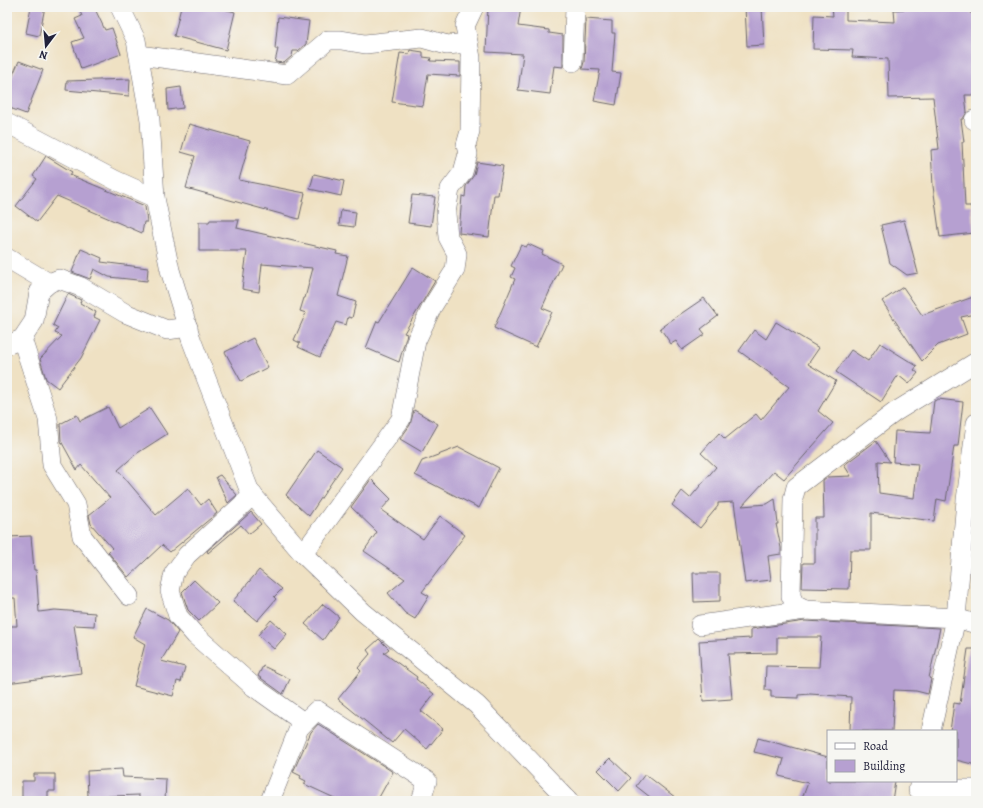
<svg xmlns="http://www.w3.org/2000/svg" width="983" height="808" viewBox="0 0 983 808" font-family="Alegreya,serif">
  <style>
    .building { fill: #b6a0d1 }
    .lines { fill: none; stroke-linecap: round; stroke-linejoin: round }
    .minor-casing { stroke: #6a656b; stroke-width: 20 }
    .minor { stroke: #fff; stroke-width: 19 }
  </style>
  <rect width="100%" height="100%" fill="#f6f6f2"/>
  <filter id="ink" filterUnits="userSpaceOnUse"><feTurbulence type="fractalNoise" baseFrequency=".025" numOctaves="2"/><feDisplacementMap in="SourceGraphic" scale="8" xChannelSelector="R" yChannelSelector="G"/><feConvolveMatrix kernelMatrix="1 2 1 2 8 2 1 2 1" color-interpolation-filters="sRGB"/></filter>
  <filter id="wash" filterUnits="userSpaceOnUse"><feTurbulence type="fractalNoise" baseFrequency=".012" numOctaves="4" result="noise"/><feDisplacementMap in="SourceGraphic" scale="16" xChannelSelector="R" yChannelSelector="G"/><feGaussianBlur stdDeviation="0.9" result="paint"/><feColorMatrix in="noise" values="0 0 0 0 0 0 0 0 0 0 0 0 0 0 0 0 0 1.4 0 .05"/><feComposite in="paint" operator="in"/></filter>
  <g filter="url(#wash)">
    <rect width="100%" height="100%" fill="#efe1c3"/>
    <g id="blocks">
      <g class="building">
        <polygon points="31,7 45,7 39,36 26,33"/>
        <polygon points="78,7 94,7 105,30 112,28 121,54 81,69 72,42 84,38 75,19 82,16"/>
        <polygon points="181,7 216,7 235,12 226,50 174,36"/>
        <polygon points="488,7 521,7 518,26 549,30 549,33 563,35 563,67 554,66 550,94 518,90 523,54 486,52"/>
        <polygon points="745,7 762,7 764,45 747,46"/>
        <polygon points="832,7 846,7 846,20 895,22 894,10 937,7 971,10 970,13 976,13 976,95 965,95 967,112 963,119 961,119 964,142 962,142 965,206 971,206 974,233 940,237 933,186 931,150 939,149 933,97 889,98 888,59 852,57 853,50 813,49 814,15 833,16"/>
        <polygon points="278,17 309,21 306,44 298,51 293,51 292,56 284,63 275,62 278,49 275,49"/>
        <polygon points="586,19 612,21 612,33 615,33 612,72 621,73 616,105 594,101 600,70 582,69 584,62"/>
        <polygon points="410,50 423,52 423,57 431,58 430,61 460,62 460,76 428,74 423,106 392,102 400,53 409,54"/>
        <polygon points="19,61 43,70 26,114 7,107 7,75 12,77"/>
        <polygon points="130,79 129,96 66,90 67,81"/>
        <polygon points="181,87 183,108 168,110 167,89"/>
        <polygon points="189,124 250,141 239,180 305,193 299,219 186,188 195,156 181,152"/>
        <polygon points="46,156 72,172 70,175 145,206 147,222 144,222 142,233 57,196 37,222 16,206 37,179 33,176"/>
        <polygon points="477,162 503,166 498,195 494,195 489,237 459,233 462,196 465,197 466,186 474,175"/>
        <polygon points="314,174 344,181 341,196 310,189"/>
        <polygon points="412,195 435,197 431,226 408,223"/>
        <polygon points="341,210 356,212 354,227 339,225"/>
        <polygon points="210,220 239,220 237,228 337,251 336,254 348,256 338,296 356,302 352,318 348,317 346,325 336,322 320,357 298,347 300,343 294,340 306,313 300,311 304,298 305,298 313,268 262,264 259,292 242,289 247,251 199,251 199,222 209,222"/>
        <polygon points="904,220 918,273 907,275 890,263 881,225"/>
        <polygon points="528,244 543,251 542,254 562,264 542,308 552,312 536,347 494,328 515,279 511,277 515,268 511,266 521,245 526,247"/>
        <polygon points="81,249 102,258 101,262 148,268 147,281 109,277 94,269 90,279 72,272"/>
        <polygon points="413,267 435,281 404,333 407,334 399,362 366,348 377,321 379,322"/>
        <polygon points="903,287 922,315 976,296 976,314 961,317 967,334 938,345 922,361 882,301"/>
        <polygon points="68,294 81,300 80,303 96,312 94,317 100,320 81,358 58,388 46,379 40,359 62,336 55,333 58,328 53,325"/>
        <polygon points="704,298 718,316 701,329 705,334 682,350 676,341 671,344 660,328"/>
        <polygon points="776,322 819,348 808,364 836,381 818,411 833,423 784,479 774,471 742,506 767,504 775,499 778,524 776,524 781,548 781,554 768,556 771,580 745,583 734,502 718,503 718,506 700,528 672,505 682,491 690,498 716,467 701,453 719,433 725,439 756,414 761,420 789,387 739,351 754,330 766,339"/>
        <polygon points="253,338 268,367 241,381 225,352"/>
        <polygon points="880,343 917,366 914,370 918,373 909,384 898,375 881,402 836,372 851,350 868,361"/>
        <polygon points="938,399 963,402 958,446 954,446 946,501 937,499 934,521 871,513 871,550 850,550 849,589 802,588 803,563 815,563 815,518 824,518 823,480 827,477 851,476 844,465 876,441 890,462 878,461 879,493 914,498 918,464 893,462 895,431 930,433 934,401"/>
        <polygon points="108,407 118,428 150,408 167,434 136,454 118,470 156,515 188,488 201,505 208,499 217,513 170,552 162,545 128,577 108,552 112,548 91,524 89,515 110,498 81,465 77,470 61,441 60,424 77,415 80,421"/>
        <polygon points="414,410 438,424 422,452 400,439 410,425"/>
        <polygon points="459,447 499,468 479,508 415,475 422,461"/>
        <polygon points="317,450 342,467 309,516 286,495"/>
        <polygon points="220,475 237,495 228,503 216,477"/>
        <polygon points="371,479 391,499 381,510 423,539 440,516 465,535 422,592 429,596 415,619 405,613 388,593 405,579 364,551 377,532 351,507"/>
        <polygon points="251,512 261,524 249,534 241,525 208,553 207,551"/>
        <polygon points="31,536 34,570 36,570 39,612 55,610 95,613 94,626 74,625 81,673 7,683 7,626 17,626 15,598 8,598 7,537"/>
        <polygon points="259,570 282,589 274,597 276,599 257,621 233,601"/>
        <polygon points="693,573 720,573 720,601 694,602"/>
        <polygon points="194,580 218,603 199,621 188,610 182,592"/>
        <polygon points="323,604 339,617 323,640 305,624"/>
        <polygon points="147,609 168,620 178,632 161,661 185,667 181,682 177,681 173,696 134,686 145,644 133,637"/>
        <polygon points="271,620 287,634 274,649 258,635"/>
        <polygon points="805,621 940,628 929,678 931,679 928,694 916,691 894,690 892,731 850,731 851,697 810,694 798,695 798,698 771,697 771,690 765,690 766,666 819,667 821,637 777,637 777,653 728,654 732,699 703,701 699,641 751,638 751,629"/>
        <polygon points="379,639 389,649 384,653 417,677 416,679 434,694 421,711 443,729 427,749 404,729 392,743 338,699 361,671 358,668 370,654 367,650"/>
        <polygon points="968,649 976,649 976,765 956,760 956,731 950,731 954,703 960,704"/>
        <polygon points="263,666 290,679 283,694 258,676"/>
        <polygon points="318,724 393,772 377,801 341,801 304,784 306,781 300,778 301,776 293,772 311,732"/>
        <polygon points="758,738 828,757 828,781 895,781 892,801 801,801 808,783 779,776 784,759 754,752"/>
        <polygon points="610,758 631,778 619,791 598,770"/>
        <polygon points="122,769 123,777 166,779 165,801 139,801 139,795 88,797 87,771"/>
        <polygon points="34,774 55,774 55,791 48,791 48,801 22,801 22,781 34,781"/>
        <polygon points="645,774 680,801 655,801 636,786"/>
      </g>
    </g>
  </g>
  <g filter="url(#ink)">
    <use href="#blocks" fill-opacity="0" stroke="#6a656b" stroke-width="1"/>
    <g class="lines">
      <defs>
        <g id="minor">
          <polyline points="120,7 136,40 150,120 155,198 170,270 191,339 250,492 303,554 363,612 477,705 569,801"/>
          <polyline points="139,55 287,75 328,40 341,40 365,44 422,38 447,45 468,43"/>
          <polyline points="573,62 575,7"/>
          <polyline points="974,120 976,120"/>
          <polyline points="7,123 115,180 155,198"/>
          <polyline points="7,258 49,283"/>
          <polyline points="22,339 48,419 52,465 76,504 82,536 129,596"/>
          <polyline points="7,345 22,339 34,321 39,292 49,283 59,279 81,287 125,313 167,330 188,327"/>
          <polyline points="253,495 187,555 174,573 170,591 178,616 195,635 254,687 299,719 299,728 270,801"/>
          <polyline points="303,554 401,419 416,341 432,307 455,270 457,254 448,237 446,213 450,189 463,172 468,154 466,145 470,131 471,58 465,26 474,7"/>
          <polyline points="805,610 795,605 791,596 793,499 796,487 895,412 976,362"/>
          <polyline points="700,625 805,610 956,618 976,624"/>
          <polyline points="299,728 317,710 427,781 421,801"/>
          <polyline points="931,731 956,618 966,500 976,423"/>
          <polyline points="918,789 976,789"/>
        </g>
      </defs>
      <use href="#minor" class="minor-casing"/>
      <use href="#minor" class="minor"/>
    </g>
  </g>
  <rect width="983" height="808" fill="none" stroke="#f6f6f2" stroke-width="24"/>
  <rect x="827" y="730" width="130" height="52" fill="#f6f6f2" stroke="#a1a1a9"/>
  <rect x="835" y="743" width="20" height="6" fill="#ffffff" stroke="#a1a1a9"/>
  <text x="863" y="750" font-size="12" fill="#22223b">Road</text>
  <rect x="835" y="760" width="20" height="12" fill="#b6a0d1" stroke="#a1a1a9"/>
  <text x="863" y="770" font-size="12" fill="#22223b">Building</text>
  <g transform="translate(46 46) rotate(196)" stroke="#f6f6f2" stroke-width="3" paint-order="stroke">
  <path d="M0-3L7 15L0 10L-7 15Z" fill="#22223b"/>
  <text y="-6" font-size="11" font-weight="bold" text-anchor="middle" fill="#22223b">N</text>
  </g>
</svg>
